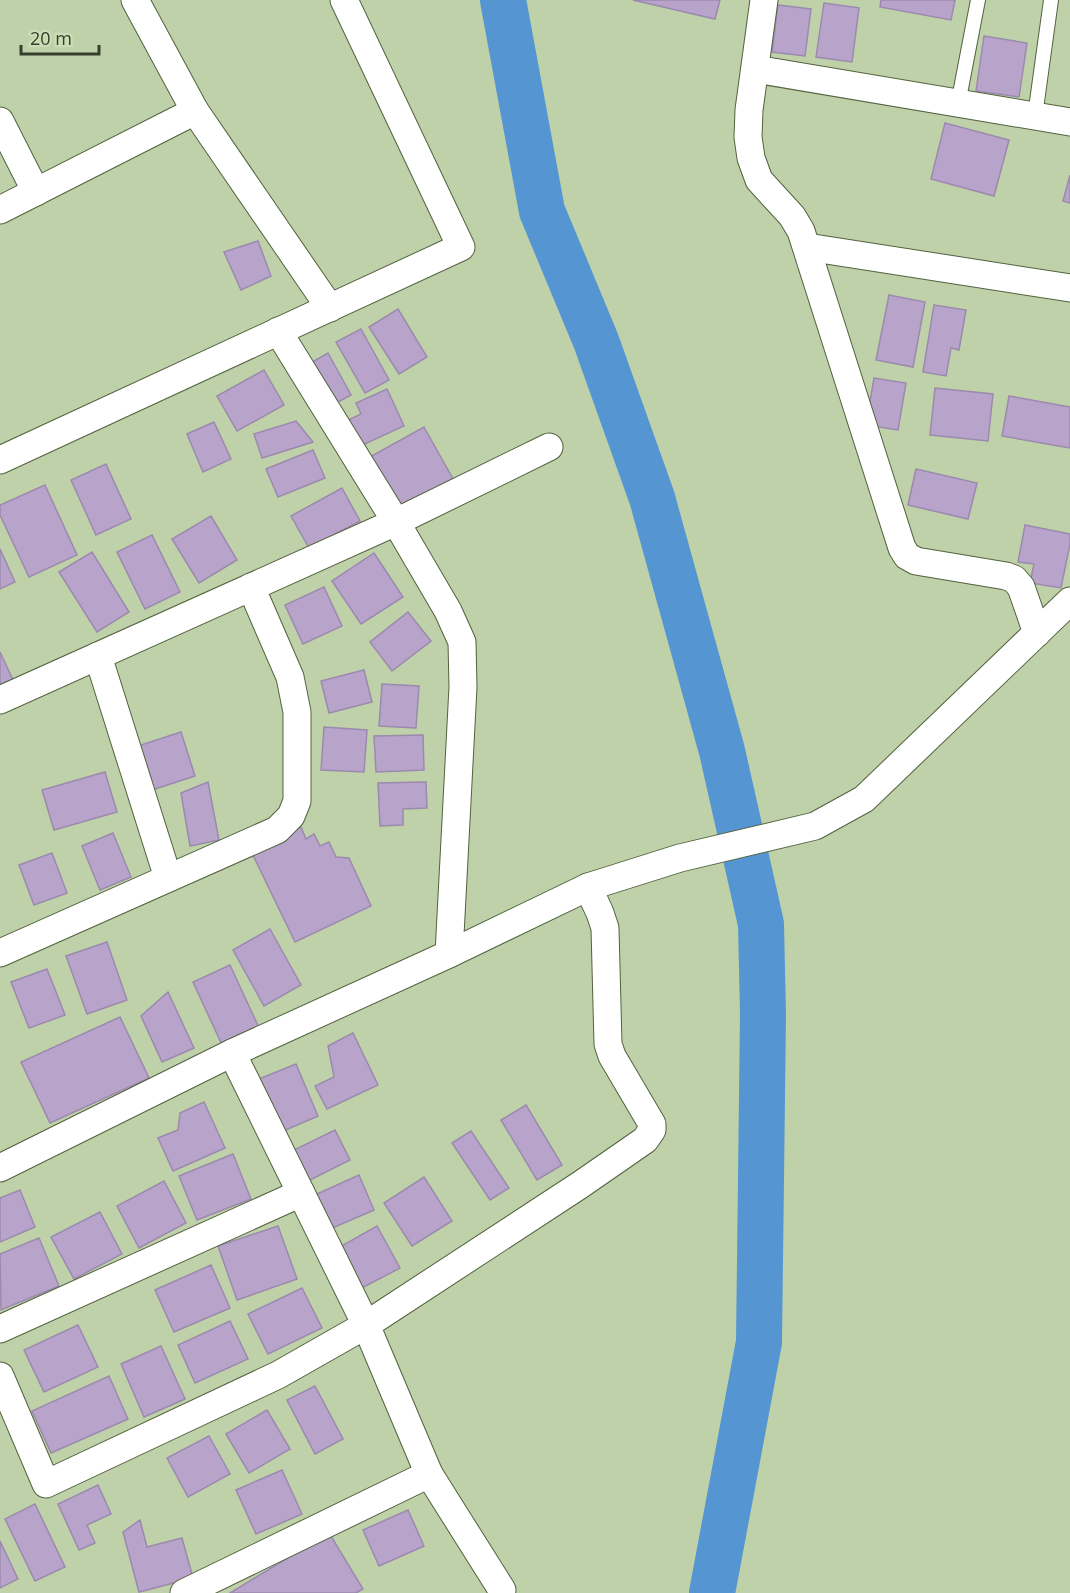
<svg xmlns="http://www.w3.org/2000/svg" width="1070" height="1593" viewBox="0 0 1070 1593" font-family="'Open Sans',sans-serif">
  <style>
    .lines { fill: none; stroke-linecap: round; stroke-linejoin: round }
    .river { stroke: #5596d2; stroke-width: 46 }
    .building { fill: #b8a4cb; stroke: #9c89ae; stroke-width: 1.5 }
    .service-casing { stroke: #52623e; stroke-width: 16 }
    .minor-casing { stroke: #52623e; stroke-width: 29 }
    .service { stroke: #fff; stroke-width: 14 }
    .minor { stroke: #fff; stroke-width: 27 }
  </style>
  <rect width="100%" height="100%" fill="#bed1a9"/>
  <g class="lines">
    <polyline class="river" points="503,0 542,211 596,341 652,498 722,751 761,924 763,1014 759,1342 712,1593"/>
  </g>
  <g class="building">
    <polygon points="633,0 720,0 715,19"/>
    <polygon points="881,0 955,0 951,20 880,7"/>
    <polygon points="824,3 859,8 852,62 816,57"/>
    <polygon points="778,5 811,9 805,56 772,52"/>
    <polygon points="984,36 1027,43 1019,97 976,91"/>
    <polygon points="945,123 1009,140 994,196 931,179"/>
    <polygon points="1070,175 1070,203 1063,201"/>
    <polygon points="258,241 271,276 241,290 224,252"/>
    <polygon points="889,295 925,302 913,367 876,360"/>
    <polygon points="934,305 966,310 959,350 951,348 946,376 923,372"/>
    <polygon points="398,309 427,357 399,374 369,327"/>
    <polygon points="361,329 389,380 365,393 336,342"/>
    <polygon points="328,353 351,395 331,406 307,365"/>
    <polygon points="264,370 284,405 237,431 217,396"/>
    <polygon points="874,378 906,383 898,430 866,425"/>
    <polygon points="935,388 993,394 988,441 930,435"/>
    <polygon points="387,389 404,426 356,448 344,422 361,414 356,403"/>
    <polygon points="1009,396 1070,407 1070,448 1002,436"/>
    <polygon points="296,421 313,442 262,458 254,434"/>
    <polygon points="214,422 231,459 203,472 187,434"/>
    <polygon points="424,427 453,479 397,509 368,458"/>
    <polygon points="313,450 325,478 278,497 266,469"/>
    <polygon points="106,464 131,519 96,535 71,480"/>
    <polygon points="916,469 977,483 968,519 908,505"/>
    <polygon points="45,485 77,555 29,577 0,515 0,505"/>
    <polygon points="342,488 360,521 309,548 291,516"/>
    <polygon points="211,516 237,560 199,583 172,539"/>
    <polygon points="1025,525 1070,534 1070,544 1061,588 1030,583 1034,564 1018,562"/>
    <polygon points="152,535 180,592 145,609 117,552"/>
    <polygon points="0,549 15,582 0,589"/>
    <polygon points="92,552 129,612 97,632 59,572"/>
    <polygon points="374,553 403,597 361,624 332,581"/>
    <polygon points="324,587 342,626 303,644 285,605"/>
    <polygon points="408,612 431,641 392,671 370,642"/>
    <polygon points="0,652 14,682 0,688"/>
    <polygon points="364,670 372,702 329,713 321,681"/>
    <polygon points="382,684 419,686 416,728 379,726"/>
    <polygon points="324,727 367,730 364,772 321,770"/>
    <polygon points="181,732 195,776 152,790 138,746"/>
    <polygon points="423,735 424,770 376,772 374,736"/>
    <polygon points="105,772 117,812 54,830 42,790"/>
    <polygon points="208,782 219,840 190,846 181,793"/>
    <polygon points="426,782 427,808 403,809 403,825 380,826 378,783"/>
    <polygon points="301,827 306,839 314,834 320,846 329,842 336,857 349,858 371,906 295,942 251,851"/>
    <polygon points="113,833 131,877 100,890 82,846"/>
    <polygon points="52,853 67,893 34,905 19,865"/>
    <polygon points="270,929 301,985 264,1006 233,950"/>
    <polygon points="107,942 127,1000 87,1014 66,956"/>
    <polygon points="230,965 260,1030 223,1047 193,982"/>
    <polygon points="47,969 65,1015 29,1028 11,982"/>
    <polygon points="168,992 194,1048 162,1062 141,1016"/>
    <polygon points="120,1017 149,1078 50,1123 21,1062"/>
    <polygon points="353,1033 378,1085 327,1109 315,1086 334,1077 328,1046"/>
    <polygon points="296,1064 318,1116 281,1132 259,1079"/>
    <polygon points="204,1102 225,1148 173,1171 158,1138 178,1130 180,1113"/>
    <polygon points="526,1105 562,1165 537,1180 501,1120"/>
    <polygon points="335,1130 350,1160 308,1181 292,1151"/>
    <polygon points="471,1131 509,1188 490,1200 452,1143"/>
    <polygon points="233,1154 251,1199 197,1220 179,1176"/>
    <polygon points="359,1175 374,1210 330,1229 315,1195"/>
    <polygon points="424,1177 452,1221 412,1246 384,1203"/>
    <polygon points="164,1181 186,1223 139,1248 117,1206"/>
    <polygon points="20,1190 35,1227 0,1242 0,1198"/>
    <polygon points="100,1212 122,1254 74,1279 51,1237"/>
    <polygon points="278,1226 297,1279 237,1300 218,1246"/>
    <polygon points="377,1226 400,1268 360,1289 338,1248"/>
    <polygon points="39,1238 59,1286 1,1310 0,1254"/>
    <polygon points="211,1265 230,1308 174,1332 155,1290"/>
    <polygon points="302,1288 322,1328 268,1354 248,1314"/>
    <polygon points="230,1321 248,1359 195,1383 178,1345"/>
    <polygon points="78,1325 98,1367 44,1392 24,1350"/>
    <polygon points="161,1346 185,1399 144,1417 121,1364"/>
    <polygon points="109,1376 128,1419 51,1453 32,1411"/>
    <polygon points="315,1386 343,1439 315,1454 287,1400"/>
    <polygon points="267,1410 290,1449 249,1473 226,1434"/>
    <polygon points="209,1436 230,1474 188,1497 167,1458"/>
    <polygon points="282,1470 302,1514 256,1534 236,1490"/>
    <polygon points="98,1485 111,1514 87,1525 95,1543 79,1550 58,1504"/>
    <polygon points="35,1504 65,1567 35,1581 5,1519"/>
    <polygon points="408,1510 424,1546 379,1566 363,1530"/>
    <polygon points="140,1520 147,1547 182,1538 193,1578 139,1592 123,1532"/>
    <polygon points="329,1533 363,1589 356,1593 230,1593"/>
    <polygon points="0,1541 18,1579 0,1588"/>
  </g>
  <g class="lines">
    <defs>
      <g id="service">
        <polyline points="958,104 978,0"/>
        <polyline points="1035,116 1051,0"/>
      </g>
      <g id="minor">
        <polyline points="764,0 749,110 748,137 751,158 759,180 792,216 801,231 902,548 907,556 916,561 1006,576 1014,579 1021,587 1037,633"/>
        <polyline points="755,69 1070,122"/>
        <polyline points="195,111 330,308"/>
        <polyline points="0,121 36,192"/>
        <polyline points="0,210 195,111 135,0"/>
        <polyline points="807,247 1070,288"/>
        <polyline points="278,331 396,522 448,611 462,642 463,687 449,954"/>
        <polyline points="0,460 461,247 344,0"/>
        <polyline points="98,656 168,878"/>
        <polyline points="0,700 396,522 549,447"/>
        <polyline points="0,953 277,830 291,816 297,801 297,712 290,677 251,587"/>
        <polyline points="232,1053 366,1325 429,1474 502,1590"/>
        <polyline points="0,1168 232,1053 449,954 588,887 680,858 815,826 864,799 1070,601"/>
        <polyline points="0,1329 301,1193"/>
        <polyline points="0,1376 46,1484 278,1375 366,1325 580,1185 645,1140 652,1130 652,1124 612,1056 608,1044 605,928 600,913 588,887"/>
        <polyline points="184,1593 429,1474"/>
      </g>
    </defs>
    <use href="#service" class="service-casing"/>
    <use href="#minor" class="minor-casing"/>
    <use href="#service" class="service"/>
    <use href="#minor" class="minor"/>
  </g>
  <path d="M21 45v9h78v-9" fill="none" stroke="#363e2d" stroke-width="3"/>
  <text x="30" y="45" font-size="18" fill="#363e2d" stroke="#cbdeb5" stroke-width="4.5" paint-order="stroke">20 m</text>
</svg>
